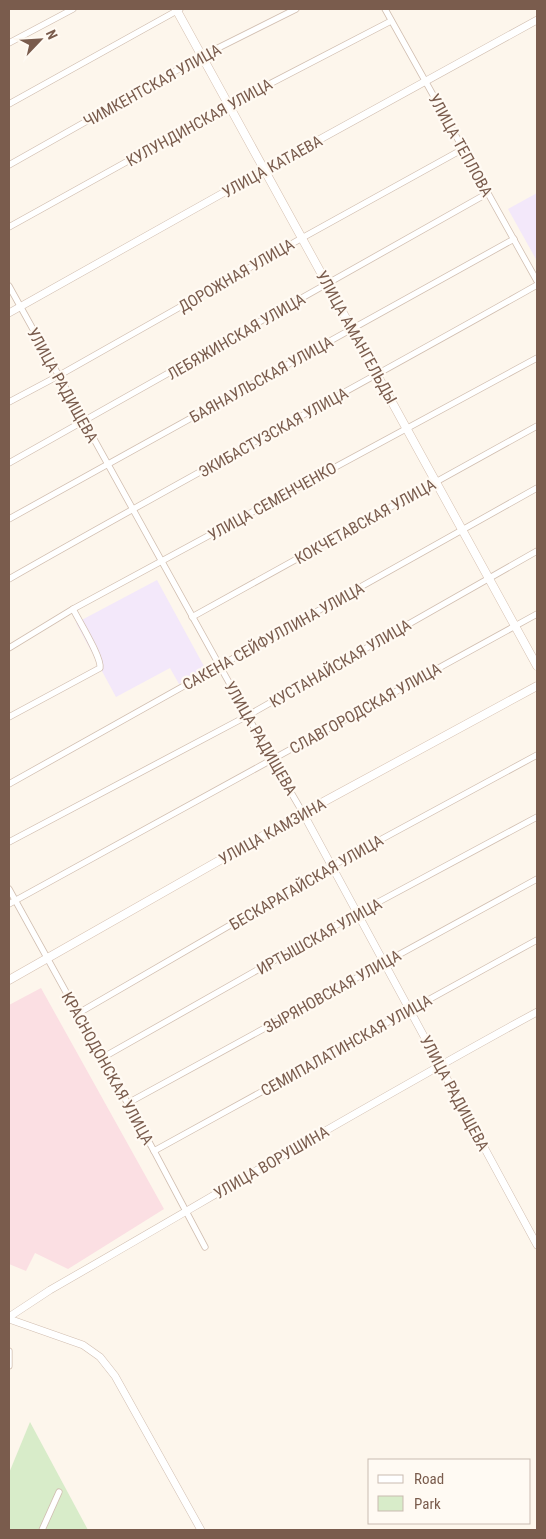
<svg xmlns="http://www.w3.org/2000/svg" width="546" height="1539" viewBox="0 0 546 1539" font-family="'Roboto Condensed',sans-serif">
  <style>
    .education { fill: #f3e8fa }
    .medical { fill: #fbdfe3 }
    .green { fill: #d8ecc9 }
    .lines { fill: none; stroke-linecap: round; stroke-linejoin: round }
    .minor-casing { stroke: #d1beb0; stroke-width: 7 }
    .tertiary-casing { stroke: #d1beb0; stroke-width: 8 }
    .secondary-casing { stroke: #d6c0b0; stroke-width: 9 }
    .minor { stroke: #fff; stroke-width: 5.5 }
    .tertiary { stroke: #fff; stroke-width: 7 }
    .secondary { stroke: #fff; stroke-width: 8 }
    .labels { text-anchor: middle; stroke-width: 4.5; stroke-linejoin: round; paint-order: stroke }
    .street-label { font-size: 16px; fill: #7a5c4d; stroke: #fffaf3 }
  </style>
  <rect width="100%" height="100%" fill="#fdf6ec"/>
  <g class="education">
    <polygon points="537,193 537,261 508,209"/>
    <polygon points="157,580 206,670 179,684 170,668 116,697 76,623"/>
  </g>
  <polygon class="medical" points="41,988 164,1209 68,1269 35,1253 26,1271 9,1264 9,1005"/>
  <polygon class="green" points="30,1422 88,1530 9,1530 9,1473"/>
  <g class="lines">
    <defs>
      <g id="minor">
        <polyline points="385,9 537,281"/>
        <polyline points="9,43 73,9"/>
        <polyline points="9,104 180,9"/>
        <polyline points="9,165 202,56 296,9"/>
        <polyline points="9,227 229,105 391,21"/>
        <polyline points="9,286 272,760 303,813"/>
        <polyline points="9,402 58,376 302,238 463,149"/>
        <polyline points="9,463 488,193"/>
        <polyline points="9,519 514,239"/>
        <path d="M9 579C184 479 362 384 537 285"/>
        <polyline points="192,617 537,426"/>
        <polyline points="9,648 73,609 537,358"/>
        <path d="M9 717 100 668C102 658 79 621 73 609"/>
        <polyline points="9,784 537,488"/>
        <polyline points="9,842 247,716 537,551"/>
        <polyline points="9,889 154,1151 205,1247"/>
        <polyline points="9,904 537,614"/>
        <polyline points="77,1014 332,866 537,755"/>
        <polyline points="102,1058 358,913 537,817"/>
        <polyline points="128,1103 537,879"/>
        <polyline points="154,1151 537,940"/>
        <polyline points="9,1351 9,1366"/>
        <polyline points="42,1530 59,1492"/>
      </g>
      <g id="tertiary">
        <polyline points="9,313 264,170 537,20"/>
        <polyline points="303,813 537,1245"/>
        <path d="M9 1317 50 1290C212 1197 373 1101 537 1012"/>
        <polyline points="9,1319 83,1345 100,1357 115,1376 201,1530"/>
      </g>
      <g id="secondary">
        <polyline points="176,9 537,666"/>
        <polyline points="9,980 303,813 537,686"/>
      </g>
    </defs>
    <use href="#minor" class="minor-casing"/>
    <use href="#tertiary" class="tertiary-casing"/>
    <use href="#secondary" class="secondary-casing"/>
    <use href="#minor" class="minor"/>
    <use href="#tertiary" class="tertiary"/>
    <use href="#secondary" class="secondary"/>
  </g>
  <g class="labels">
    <g class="street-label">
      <text transform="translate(152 85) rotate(-29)" y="6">ЧИМКЕНТСКАЯ УЛИЦА</text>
      <text transform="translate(199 122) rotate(-29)" y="6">КУЛУНДИНСКАЯ УЛИЦА</text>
      <text transform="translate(461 145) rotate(61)" y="6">УЛИЦА ТЕПЛОВА</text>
      <text transform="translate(272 166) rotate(-29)" y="6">УЛИЦА КАТАЕВА</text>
      <text transform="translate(236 275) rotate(-30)" y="6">ДОРОЖНАЯ УЛИЦА</text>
      <text transform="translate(236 336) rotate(-30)" y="6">ЛЕБЯЖИНСКАЯ УЛИЦА</text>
      <text transform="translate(357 337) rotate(61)" y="6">УЛИЦА АМАНГЕЛЬДЫ</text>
      <text transform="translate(261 379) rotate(-29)" y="6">БАЯНАУЛЬСКАЯ УЛИЦА</text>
      <text transform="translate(63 385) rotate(61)" y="6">УЛИЦА РАДИЩЕВА</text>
      <text transform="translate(273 432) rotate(-29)" y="6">ЭКИБАСТУЗСКАЯ УЛИЦА</text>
      <text transform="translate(272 501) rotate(-29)" y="6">УЛИЦА СЕМЕНЧЕНКО</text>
      <text transform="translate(365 521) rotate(-29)" y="6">КОКЧЕТАВСКАЯ УЛИЦА</text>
      <text transform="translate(273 636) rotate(-29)" y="6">САКЕНА СЕЙФУЛЛИНА УЛИЦА</text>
      <text transform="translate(340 663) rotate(-30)" y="6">КУСТАНАЙСКАЯ УЛИЦА</text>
      <text transform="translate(365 708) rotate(-29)" y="6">СЛАВГОРОДСКАЯ УЛИЦА</text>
      <text transform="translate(261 738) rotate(60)" y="6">УЛИЦА РАДИЩЕВА</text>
      <text transform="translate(272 831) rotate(-29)" y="6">УЛИЦА КАМЗИНА</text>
      <text transform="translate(306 882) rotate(-30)" y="6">БЕСКАРАГАЙСКАЯ УЛИЦА</text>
      <text transform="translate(319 936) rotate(-29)" y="6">ИРТЫШСКАЯ УЛИЦА</text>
      <text transform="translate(332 991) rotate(-29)" y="6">ЗЫРЯНОВСКАЯ УЛИЦА</text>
      <text transform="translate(346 1045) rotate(-29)" y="6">СЕМИПАЛАТИНСКАЯ УЛИЦА</text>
      <text transform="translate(108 1068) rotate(61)" y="6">КРАСНОДОНСКАЯ УЛИЦА</text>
      <text transform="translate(455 1093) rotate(62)" y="6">УЛИЦА РАДИЩЕВА</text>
      <text transform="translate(271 1162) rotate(-30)" y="6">УЛИЦА ВОРУШИНА</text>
    </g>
  </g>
  <rect width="546" height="1539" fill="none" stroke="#7a5c4d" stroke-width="20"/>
  <rect x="368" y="1459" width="162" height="65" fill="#fffaf3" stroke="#cabbb1"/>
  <rect x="378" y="1475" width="25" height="8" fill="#ffffff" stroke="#cabbb1"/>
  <text x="414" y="1484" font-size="15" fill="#7a5c4d">Road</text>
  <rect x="378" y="1496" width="25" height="15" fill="#d8ecc9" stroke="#cabbb1"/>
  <text x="414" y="1509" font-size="15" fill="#7a5c4d">Park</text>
  <g transform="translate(40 40) rotate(65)" stroke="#fffaf3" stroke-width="4" paint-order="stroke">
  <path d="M0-4L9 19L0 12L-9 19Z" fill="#7a5c4d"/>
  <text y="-8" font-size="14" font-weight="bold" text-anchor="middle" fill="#7a5c4d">N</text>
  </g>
</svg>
